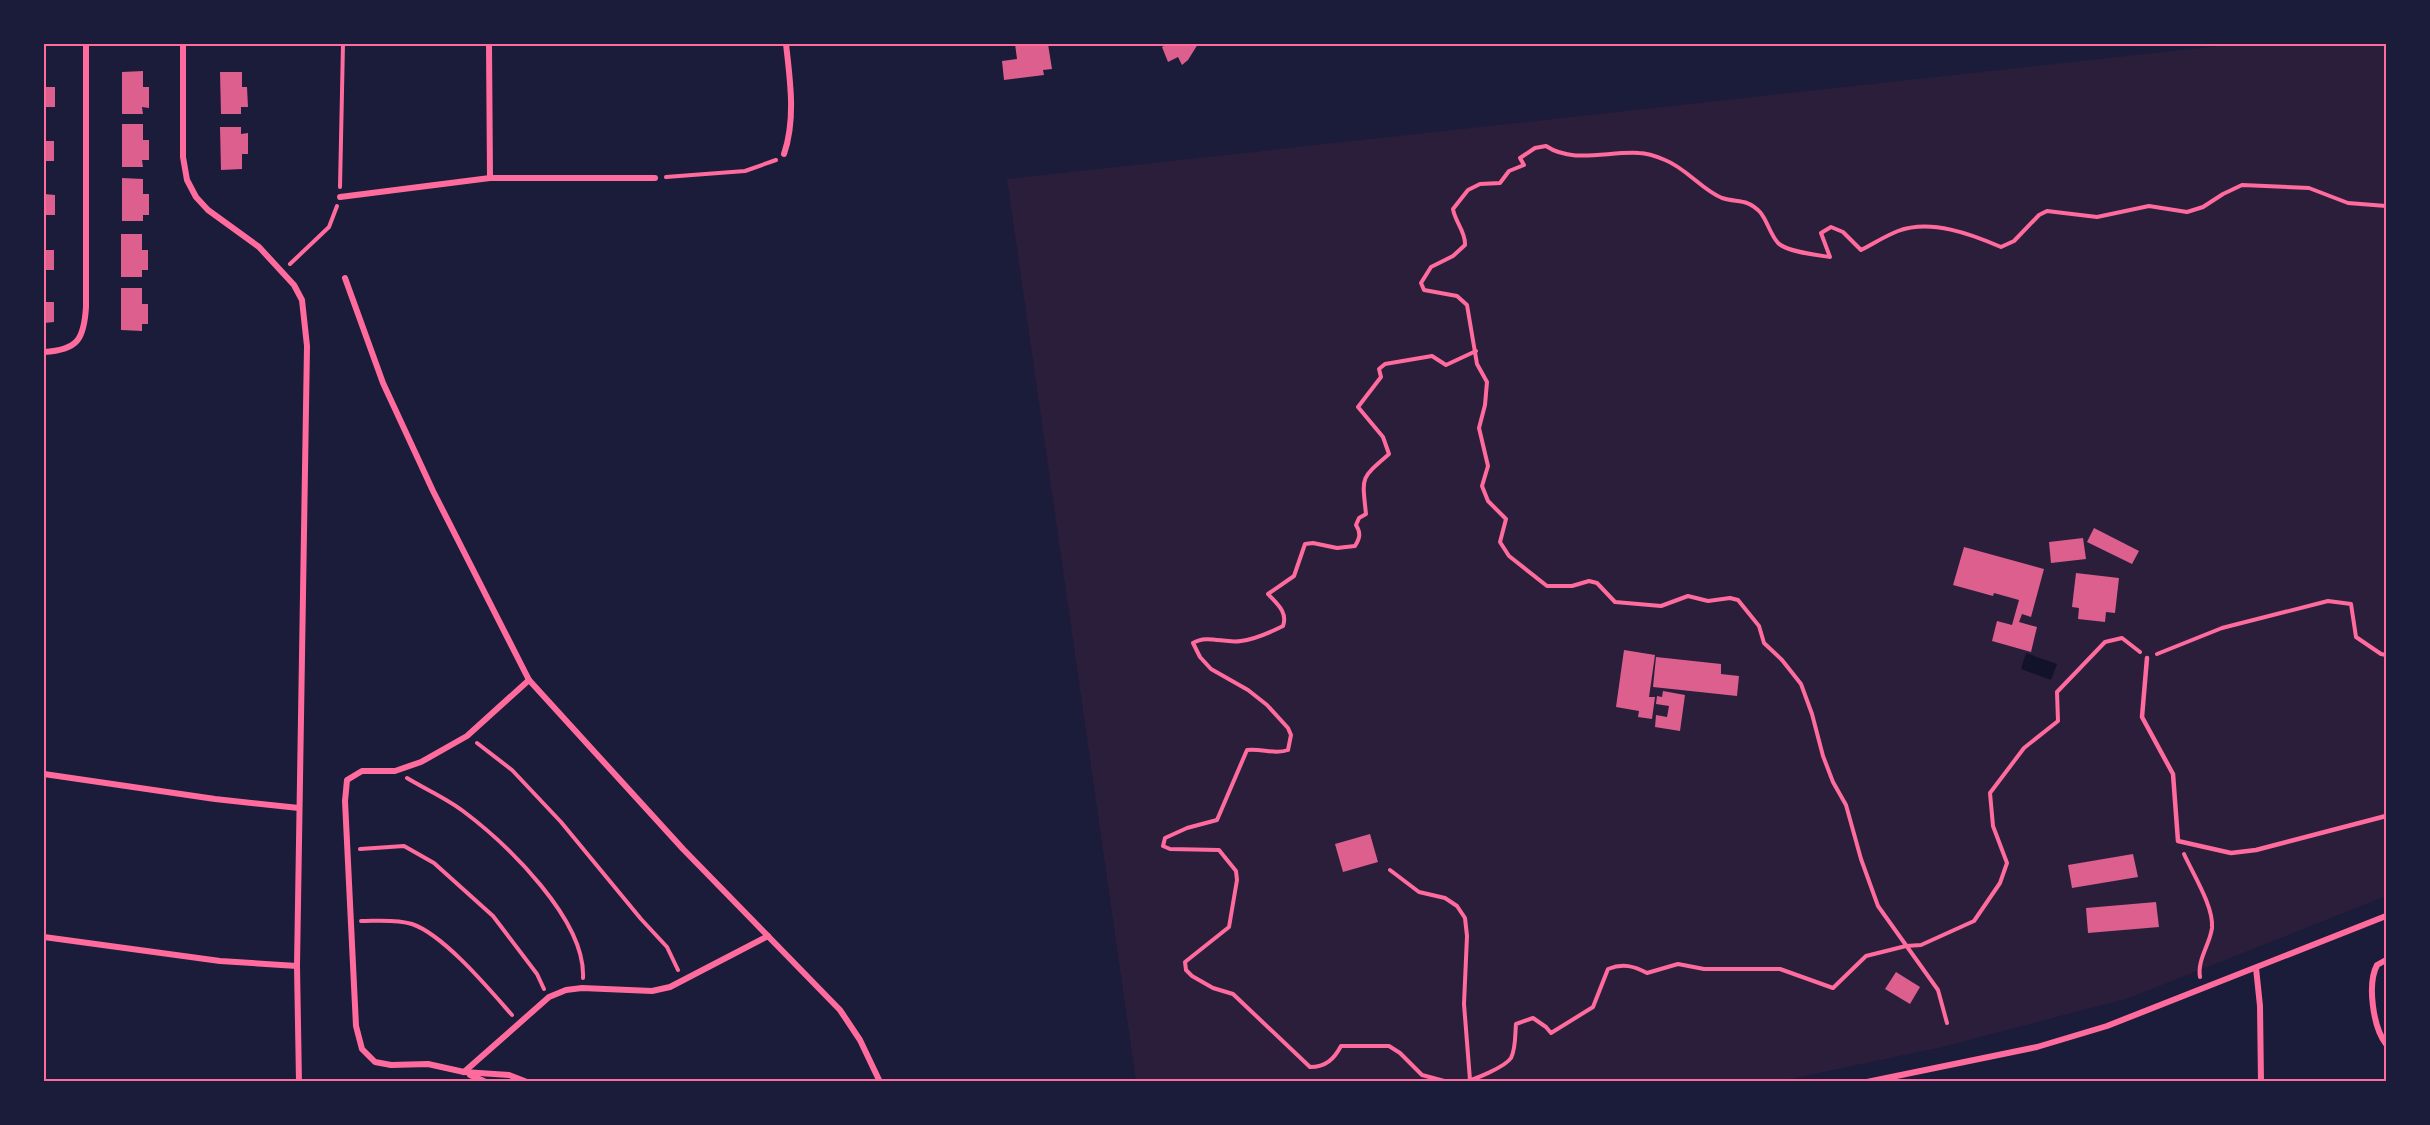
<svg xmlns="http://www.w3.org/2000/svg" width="2430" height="1125" viewBox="0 0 2430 1125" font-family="'Varela Round',sans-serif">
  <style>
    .green { fill: #2a1e3b }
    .water { fill: #12122b }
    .building { fill: #dd5f8e }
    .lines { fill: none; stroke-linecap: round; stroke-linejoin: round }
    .path { stroke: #ff6b9d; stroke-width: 4 }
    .service { stroke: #ff6b9d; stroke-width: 4.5 }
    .minor { stroke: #ff6b9d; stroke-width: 6 }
    .neatline { fill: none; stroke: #ff6b9d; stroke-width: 2 }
  </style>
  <rect width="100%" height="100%" fill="#1b1b3a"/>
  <polygon class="green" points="2236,44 2386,44 2386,896 2129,998 1942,1047 1781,1081 1136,1081 1007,179"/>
  <polygon class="water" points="2026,653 2057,664 2051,680 2021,669"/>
  <g class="building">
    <polygon points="1015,44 1048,44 1052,69 1043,70 1044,75 1004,80 1002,61 1017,59"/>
    <polygon points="1167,44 1198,44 1188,60 1182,65 1178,57 1168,62 1162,47"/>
    <polygon points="143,71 143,87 149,87 149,108 142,107 143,114 122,114 122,72"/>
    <polygon points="220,72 242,72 242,87 247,87 248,107 241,107 241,114 221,114"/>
    <rect x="44" y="87" width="11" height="20"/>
    <polygon points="122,124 143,124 143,140 149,140 149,160 142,160 143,167 122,167"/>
    <polygon points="220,127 241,127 241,134 248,133 248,154 242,154 242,169 221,170"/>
    <rect x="44" y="141" width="10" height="20"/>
    <polygon points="122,178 143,179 143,194 149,194 149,215 143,215 143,221 122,221"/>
    <polygon points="44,194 55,195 55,215 44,215"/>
    <polygon points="121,234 142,234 142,250 148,250 148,270 142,270 142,277 121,277"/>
    <rect x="44" y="250" width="10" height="20"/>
    <polygon points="121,288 142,288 142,304 148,304 148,324 142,324 142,331 121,330"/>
    <polygon points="44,302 54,302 54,322 44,323"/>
    <polygon points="2094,528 2139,551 2132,564 2087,542"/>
    <polygon points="2083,538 2086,559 2051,563 2049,542"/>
    <polygon points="1964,547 2044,569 2031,617 2022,614 2019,622 2037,627 2031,652 1992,641 1997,621 2012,625 2019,600 1994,593 1993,596 1953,585"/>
    <polygon points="2076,573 2119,578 2115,613 2106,612 2105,622 2078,619 2079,608 2072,607"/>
    <polygon points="1624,650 1655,655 1649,697 1655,697 1652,719 1638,717 1639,711 1616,707"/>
    <polygon points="1656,657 1721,664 1721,674 1739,676 1737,696 1653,687"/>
    <polygon points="1663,691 1685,695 1680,731 1655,727 1656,715 1667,717 1669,706 1656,704 1657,696 1662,697"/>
    <polygon points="1370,834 1378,862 1343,872 1335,844"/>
    <polygon points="2133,854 2138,877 2072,888 2068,865"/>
    <polygon points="2156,902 2159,927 2088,933 2086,908"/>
    <polygon points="1896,972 1920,987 1910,1004 1885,989"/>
  </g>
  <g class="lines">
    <g class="path">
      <polyline points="666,177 745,171 776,160"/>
      <polyline points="340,187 343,44"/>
      <polyline points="290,264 329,227 337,206"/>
      <polyline points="2157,654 2222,628 2328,601 2351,604 2356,637 2381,654 2386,655"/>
      <polyline points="477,743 512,770 561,822 641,919 667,947 678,970"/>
      <path d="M407 778C425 789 446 798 463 811 507 844 586 920 583 978"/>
      <polyline points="360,849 404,846 434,863 493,916 537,974 544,989"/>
      <path d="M2184 854C2193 874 2214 907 2212 928 2210 944 2197 960 2200 977"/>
      <polyline points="1390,870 1419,892 1445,898 1457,906 1465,918 1467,936 1464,1004 1470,1080"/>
      <path d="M361 921C377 921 396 919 412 924 444 935 489 989 512 1015"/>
      <path d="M1947 1023 1938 990 1878 906 1861 859 1846 805 1833 782 1823 756 1812 714 1801 684 1782 660 1764 643 1759 626 1738 600 1730 598 1708 601 1688 596 1661 606 1615 602 1597 583 1589 581 1572 586H1547L1509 556 1500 542 1506 519 1488 501 1482 486 1488 466 1479 428 1485 405 1487 382 1477 364 1467 305 1457 296 1424 290 1421 283 1431 267 1453 256 1465 245C1466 232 1455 222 1453 209L1468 190 1480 184 1500 183 1509 171 1524 165 1520 158 1535 148 1546 146C1573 164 1608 151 1639 153 1647 153 1658 157 1665 160 1686 168 1702 190 1722 198 1737 203 1747 198 1760 212 1767 220 1770 234 1778 243 1787 252 1817 255 1830 257L1821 233 1831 227 1843 232 1861 250C1873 244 1885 236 1898 231 1931 219 1971 234 2001 247L2014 241 2039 215 2047 211 2097 217 2149 206 2187 212 2203 207 2223 194 2242 185 2309 188 2348 203 2386 206"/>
      <path d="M1448 1082 1422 1075 1400 1053 1389 1046H1341C1334 1059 1326 1067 1310 1067L1233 994 1213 988 1192 976 1186 970 1185 962 1229 927 1237 880 1236 871 1219 850 1170 849 1163 846 1165 838 1187 828 1217 820 1247 750C1261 748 1275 755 1288 750L1291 735 1288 728 1267 705 1248 690 1211 669 1200 657 1193 643C1207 634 1225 644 1241 641 1256 639 1269 633 1283 626 1288 612 1277 604 1268 594L1294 576 1305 544 1313 543 1337 548 1355 546C1360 538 1361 533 1356 525L1359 518 1366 514C1362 476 1360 479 1389 454L1383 437 1358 407 1381 377 1379 369 1385 364 1432 356 1446 365 1476 351"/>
      <path d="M1463 1082C1474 1080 1505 1067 1511 1058 1516 1048 1515 1034 1516 1024L1533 1018 1546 1027 1551 1033 1593 1007 1608 969C1623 963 1634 966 1647 973L1678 964 1704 969H1780L1833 988 1866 956 1906 946 1921 945 1974 921 2000 883 2007 863 1993 826 1990 793 2024 748 2058 721 2057 692 2105 642 2122 638 2140 652"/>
    </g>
    <polyline class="service" points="2147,658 2142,717 2173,774 2178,841 2231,853 2256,850 2386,816"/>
    <g class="minor">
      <polyline points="183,44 183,157 187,180 196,197 208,210 259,247 294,285 302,300 307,346 297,966 299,1082"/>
      <polyline points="489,44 490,178"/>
      <path d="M784 154C796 119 790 80 786 44"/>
      <polyline points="340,197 490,178 655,178"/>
      <polyline points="345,278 383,383 433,491 529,680 683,849 840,1010 860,1040 880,1082"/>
      <path d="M44 352C78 350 84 339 86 307V44"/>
      <polyline points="44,774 215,799 299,808"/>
      <polyline points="44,937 220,961 297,966"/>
      <path d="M2386 960 2377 965C2367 984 2373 1027 2386 1044"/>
      <polyline points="2256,968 2260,1006 2261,1082"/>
      <polyline points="464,1072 549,997 566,990 582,988 652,991 670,987 768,936"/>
      <polyline points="470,1075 486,1082"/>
      <polyline points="527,1082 509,1075 464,1072 428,1064 391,1065 375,1062 362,1049 356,1026 345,801 347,780 362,771 395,771 421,762 467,736 529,680"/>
      <polyline points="1867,1082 2037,1047 2107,1026 2386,916"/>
    </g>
  </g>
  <rect width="2430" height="1125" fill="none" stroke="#1b1b3a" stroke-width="90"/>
  <rect x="45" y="45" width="2340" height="1035" class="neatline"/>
</svg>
